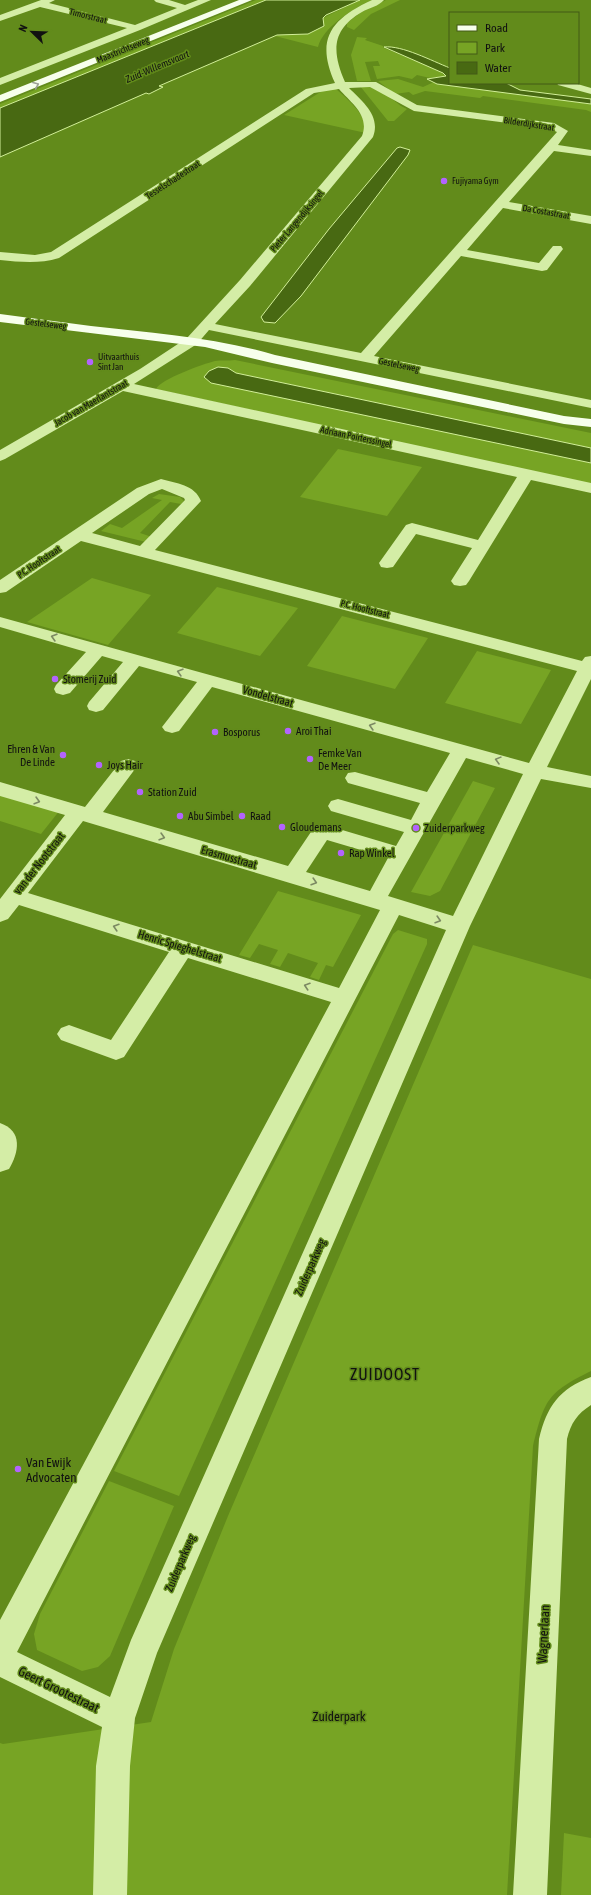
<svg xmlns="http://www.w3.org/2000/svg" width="591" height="1895" viewBox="0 0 591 1895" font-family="'Asap Condensed',sans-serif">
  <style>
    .green { fill: #77a424 }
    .water { fill: #486912; stroke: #d2ef99 }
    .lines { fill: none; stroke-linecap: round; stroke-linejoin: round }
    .minor { fill: #d4eda6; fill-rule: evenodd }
    .major { fill: #f7ffec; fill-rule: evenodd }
    .oneway { stroke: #9ba094 }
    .oneway2 { stroke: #7c8a63 }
    .poi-dot { fill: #b363fe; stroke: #628b1b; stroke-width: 1.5 }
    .labels { text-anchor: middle; stroke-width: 3; stroke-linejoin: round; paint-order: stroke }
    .far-street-label { font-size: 9px; fill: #111; stroke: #628b1b }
    .far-poi-label { font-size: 9px; fill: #111; stroke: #628b1b; text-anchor: start }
    .far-water-label { font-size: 10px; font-style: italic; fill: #111; stroke: #628b1b }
    .poi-label { font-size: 11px; fill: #111; stroke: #628b1b; text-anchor: start }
    .street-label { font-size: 11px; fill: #111; stroke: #628b1b }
    .near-poi-label { font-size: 13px; fill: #111; stroke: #628b1b; text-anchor: start }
    .near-street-label { font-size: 13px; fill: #111; stroke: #628b1b }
    .near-park-label { font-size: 13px; fill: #111; stroke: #628b1b }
    .near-quarter-label { font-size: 16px; letter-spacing: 1px; fill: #111; stroke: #628b1b }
  </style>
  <rect width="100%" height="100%" fill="#628b1b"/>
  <g class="green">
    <polygon points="256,0 266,0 0,108 0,104"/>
    <path d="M360 0H372C354 8 323 27 318 47L275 36 323 18Z"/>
    <polygon points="386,0 400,0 371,14 354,30 347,27 347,23 360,13"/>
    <polygon points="357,37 367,38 365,40 383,46 384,48 435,69 446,76 430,78 417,75 412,79 399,76 377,79 373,66 380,66 378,61 365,62 371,81 357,81 351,55"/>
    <polygon points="398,79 423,87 434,82 583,103 591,104 591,112 586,110 483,96 480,98 425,91 413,95 409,92 395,94 378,81"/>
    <polygon points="368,85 383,92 401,106 407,109 394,121 388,121 360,86"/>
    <path d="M334 87C346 98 368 115 366 133L284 115 322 91Z"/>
    <path d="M235 360 591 433V448L236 373 228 368 209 371 524 449 591 463V485L156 389C161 379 203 364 215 361 222 360 228 361 235 360Z"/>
    <polygon points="338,449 422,467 387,516 300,497"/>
    <polygon points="159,494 180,497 184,501 181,504 170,502 140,533 152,537 146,542 101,531 110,524 122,528 162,500 152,498"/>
    <polygon points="92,578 151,595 108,645 27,622"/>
    <polygon points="217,587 298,608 260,656 177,633"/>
    <polygon points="342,616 428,638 395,689 307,666"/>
    <polygon points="477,651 551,670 521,724 445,703"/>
    <polygon points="473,781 495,788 440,891 430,896 411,892"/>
    <polygon points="0,791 60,810 41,834 0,821"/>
    <polygon points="278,891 361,915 333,967 326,965 319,980 310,977 318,963 288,953 280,967 270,964 278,950 259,944 250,958 239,955"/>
    <polygon points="398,930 427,939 427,944 179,1496 114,1471 393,934"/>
    <path d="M473 945 591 979V1371C547 1393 545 1399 533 1446L507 1895H0V1743L3 1744 151 1722 174 1649 228 1516Z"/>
    <polygon points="109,1481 174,1506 110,1656 98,1667 82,1671 37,1650 34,1634 40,1614"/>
    <polygon points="564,1833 591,1838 591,1895 561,1895"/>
  </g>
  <g class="water">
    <polygon points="266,0 360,0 326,15 323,18 324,26 308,34 277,35 159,86 163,87 149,94 146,93 0,157 0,108"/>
    <path d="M384 47C402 45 432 61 450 68V83H506L520 90 591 99V104L437 84 427 79 446 76 443 73Z"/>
    <polygon points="400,147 410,150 408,155 301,296 275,323 264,322 261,317 329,229 397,148"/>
    <polygon points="218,367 228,368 236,373 591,448 591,463 211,383 204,377 209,371"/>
  </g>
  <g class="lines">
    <g class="minor">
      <polygon points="41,0 55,0 49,3 135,25 177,8 156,2 154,0 169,0 185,5 198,0 211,0 140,30 0,85 0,78 127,28 40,7 0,21 0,15"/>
      <path d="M372 0H384C379 6 369 8 362 12 331 30 332 52 345 82H376L417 105 554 123 568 131 558 145 591 150V156L554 151 509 202 591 216V224L503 208 467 250 539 263 553 246H561L563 249 547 270 542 271 461 256 374 356 591 400V408L209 330 197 344 134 384 591 483V493L531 480 469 581 466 585 460 586 454 585 451 581 472 548 416 534 393 567 387 568 381 567 379 563 406 525 412 523 478 540 517 477 123 391 5 459 0 461V450L140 369 187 338 240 280 362 136C370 115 351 103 339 89L314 93 59 258C39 264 21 262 0 260V252L35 255 51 252 306 89 335 83C315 39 331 19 372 0ZM370 87 414 111 548 128 557 132 361 353 215 324 250 286 373 137C381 116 363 102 349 88Z"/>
      <polygon points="557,83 574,83 591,88 591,94 558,85"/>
      <path d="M161 479C176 483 195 485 201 501L155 550 582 661 585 657 591 656V679L547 767 591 776V788L541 779 470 926 157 1653 135 1718 130 1766 127 1895H93L96 1766 102 1727 0 1677V1620L331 1002 188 958 124 1057 116 1060 61 1040 57 1034 61 1028 69 1025 111 1040 169 952 19 905 8 919 0 922V899L65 815 0 796V782L85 807 121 761 128 759 135 761 138 765 103 812 288 866 315 826 322 824 396 846 404 832 331 811 328 806 331 801 338 799 411 820 420 803 348 783 345 778 348 773 355 772 427 792 450 753 212 687 179 731 172 733 165 731 162 727 197 682 139 666 103 710 96 712 89 710 87 706 89 702 123 662 102 656 70 693 63 695 56 693 54 689 56 685 86 652 0 627V617L529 763 577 671 81 541 6 592 0 593V580L137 488ZM162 489 184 498 185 500 140 546 92 533 149 494ZM466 758 523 774 453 916 388 896ZM83 821 380 910 339 988 28 893ZM327 840 388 858 370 891 306 872ZM399 915 446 930 131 1640 110 1697 17 1652Z"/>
      <path d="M0 1123C23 1131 19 1152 9 1169L0 1172Z"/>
      <path d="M591 1377V1405C577 1414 571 1423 567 1439L547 1895H513L539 1439C547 1406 559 1389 591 1377Z"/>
    </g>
    <g class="major">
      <polygon points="239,0 252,0 0,102 0,95"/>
      <path d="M0 314C30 318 61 322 91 326 153 333 214 337 275 355L564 416 591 419V427L564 424 272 363 205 347 0 322Z"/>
    </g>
  </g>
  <defs><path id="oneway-chevron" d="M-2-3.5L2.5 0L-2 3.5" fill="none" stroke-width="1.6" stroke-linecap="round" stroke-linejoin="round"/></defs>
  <use class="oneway" href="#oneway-chevron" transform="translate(36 85) rotate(-22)"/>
  <g class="oneway2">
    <use href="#oneway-chevron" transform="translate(54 637) rotate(-164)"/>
    <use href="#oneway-chevron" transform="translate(180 672) rotate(-164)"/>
    <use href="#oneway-chevron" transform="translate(372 726) rotate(-164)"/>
    <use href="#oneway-chevron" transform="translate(498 760) rotate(-165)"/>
    <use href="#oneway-chevron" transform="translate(37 801) rotate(16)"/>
    <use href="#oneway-chevron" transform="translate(162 837) rotate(16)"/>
    <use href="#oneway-chevron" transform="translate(314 882) rotate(17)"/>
    <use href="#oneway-chevron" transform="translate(438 920) rotate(17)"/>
    <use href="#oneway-chevron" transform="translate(116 927) rotate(-163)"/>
    <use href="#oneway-chevron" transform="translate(307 986) rotate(-162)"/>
  </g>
  <g class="poi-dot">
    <circle cx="444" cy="181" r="4"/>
    <circle cx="90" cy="362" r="4"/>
    <circle cx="55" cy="679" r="4"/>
    <circle cx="288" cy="731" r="4"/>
    <circle cx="215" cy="732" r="4"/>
    <circle cx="63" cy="755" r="4"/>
    <circle cx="310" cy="759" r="4"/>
    <circle cx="99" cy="765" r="4"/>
    <circle cx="140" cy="792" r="4"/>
    <circle cx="180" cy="816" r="4"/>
    <circle cx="242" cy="816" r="4"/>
    <circle cx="282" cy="827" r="4"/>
    <circle cx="416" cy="828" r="4"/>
    <circle cx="341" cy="853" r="4"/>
    <circle cx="18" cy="1469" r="4"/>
  </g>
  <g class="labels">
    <g class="far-street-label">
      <text transform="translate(88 16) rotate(14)" y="3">Timorstraat</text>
      <text transform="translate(123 50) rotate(-22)" y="3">Maastrichtseweg</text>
      <text transform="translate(529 124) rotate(9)" y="3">Bilderdijkstraat</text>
      <text transform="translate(173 180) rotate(-33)" y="3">Tesselschadestraat</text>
      <text transform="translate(546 212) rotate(10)" y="3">Da Costastraat</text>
      <text transform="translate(297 221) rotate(-50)" y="3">Pieter Langendijksingel</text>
      <text transform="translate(46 324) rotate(7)" y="3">Gestelseweg</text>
      <text transform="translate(399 365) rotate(12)" y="3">Gestelseweg</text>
      <text transform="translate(91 403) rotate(-30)" y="3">Jacob van Maerlantstraat</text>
      <text transform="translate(356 437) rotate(12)" y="3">Adriaan Poirterssingel</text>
      <text transform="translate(39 562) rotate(-34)" y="3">P.C. Hooftstraat</text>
      <text transform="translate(365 609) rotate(14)" y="3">P.C. Hooftstraat</text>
    </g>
    <g class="far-poi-label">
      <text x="452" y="184">Fujiyama Gym</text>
      <text x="98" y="360">Uitvaarthuis<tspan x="98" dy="10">Sint Jan</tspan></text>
    </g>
    <g class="far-water-label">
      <text transform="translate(157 66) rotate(-23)" y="4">Zuid-Willemsvaart</text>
    </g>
    <g class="poi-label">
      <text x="63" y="683">Stomerij Zuid</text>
      <text x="296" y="735">Aroi Thai</text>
      <text x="223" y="736">Bosporus</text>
      <text x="55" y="753" text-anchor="end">Ehren &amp; Van<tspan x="55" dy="13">De Linde</tspan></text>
      <text x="318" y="757">Femke Van<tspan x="318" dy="13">De Meer</tspan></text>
      <text x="107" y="769">Joys Hair</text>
      <text x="148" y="796">Station Zuid</text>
      <text x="188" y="820">Abu Simbel</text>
      <text x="250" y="820">Raad</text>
      <text x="290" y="831">Gloudemans</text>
      <text x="424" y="832">Zuiderparkweg</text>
      <text x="349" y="857">Rap Winkel</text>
    </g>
    <g class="street-label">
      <text transform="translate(268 696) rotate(16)" y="4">Vondelstraat</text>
      <text transform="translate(229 857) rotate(16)" y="4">Erasmusstraat</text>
      <text transform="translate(39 863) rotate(-52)" y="4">van der Nootstraat</text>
      <text transform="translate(180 946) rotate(17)" y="4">Henric Spieghelstraat</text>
      <text transform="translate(310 1267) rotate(-66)" y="4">Zuiderparkweg</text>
      <text transform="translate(180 1563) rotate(-67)" y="4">Zuiderparkweg</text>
    </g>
    <g class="near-poi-label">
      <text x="26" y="1467">Van Ewijk<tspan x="26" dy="15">Advocaten</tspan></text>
    </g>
    <g class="near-street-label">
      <text transform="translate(543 1634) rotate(-87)" y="5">Wagnerlaan</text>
      <text transform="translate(59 1689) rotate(26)" y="5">Geert Grootestraat</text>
    </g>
    <g class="near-park-label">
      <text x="339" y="1721">Zuiderpark</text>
    </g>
    <g class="near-quarter-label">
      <text x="385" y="1380">ZUIDOOST</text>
    </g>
  </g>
  <rect x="449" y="12" width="130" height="72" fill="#628b1b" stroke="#425a17"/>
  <rect x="457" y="25" width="20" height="6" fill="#f7ffec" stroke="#425a17"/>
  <text x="485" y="32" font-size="12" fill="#111111">Road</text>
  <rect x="457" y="42" width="20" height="12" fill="#77a424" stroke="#425a17"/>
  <text x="485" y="52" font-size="12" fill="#111111">Park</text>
  <rect x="457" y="62" width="20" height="12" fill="#486912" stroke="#425a17"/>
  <text x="485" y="72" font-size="12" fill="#111111">Water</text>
  <g transform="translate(32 32) rotate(293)" stroke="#628b1b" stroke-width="3" paint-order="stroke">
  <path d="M0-3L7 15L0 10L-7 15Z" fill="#111111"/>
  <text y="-6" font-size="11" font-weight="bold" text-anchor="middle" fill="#111111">N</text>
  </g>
</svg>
